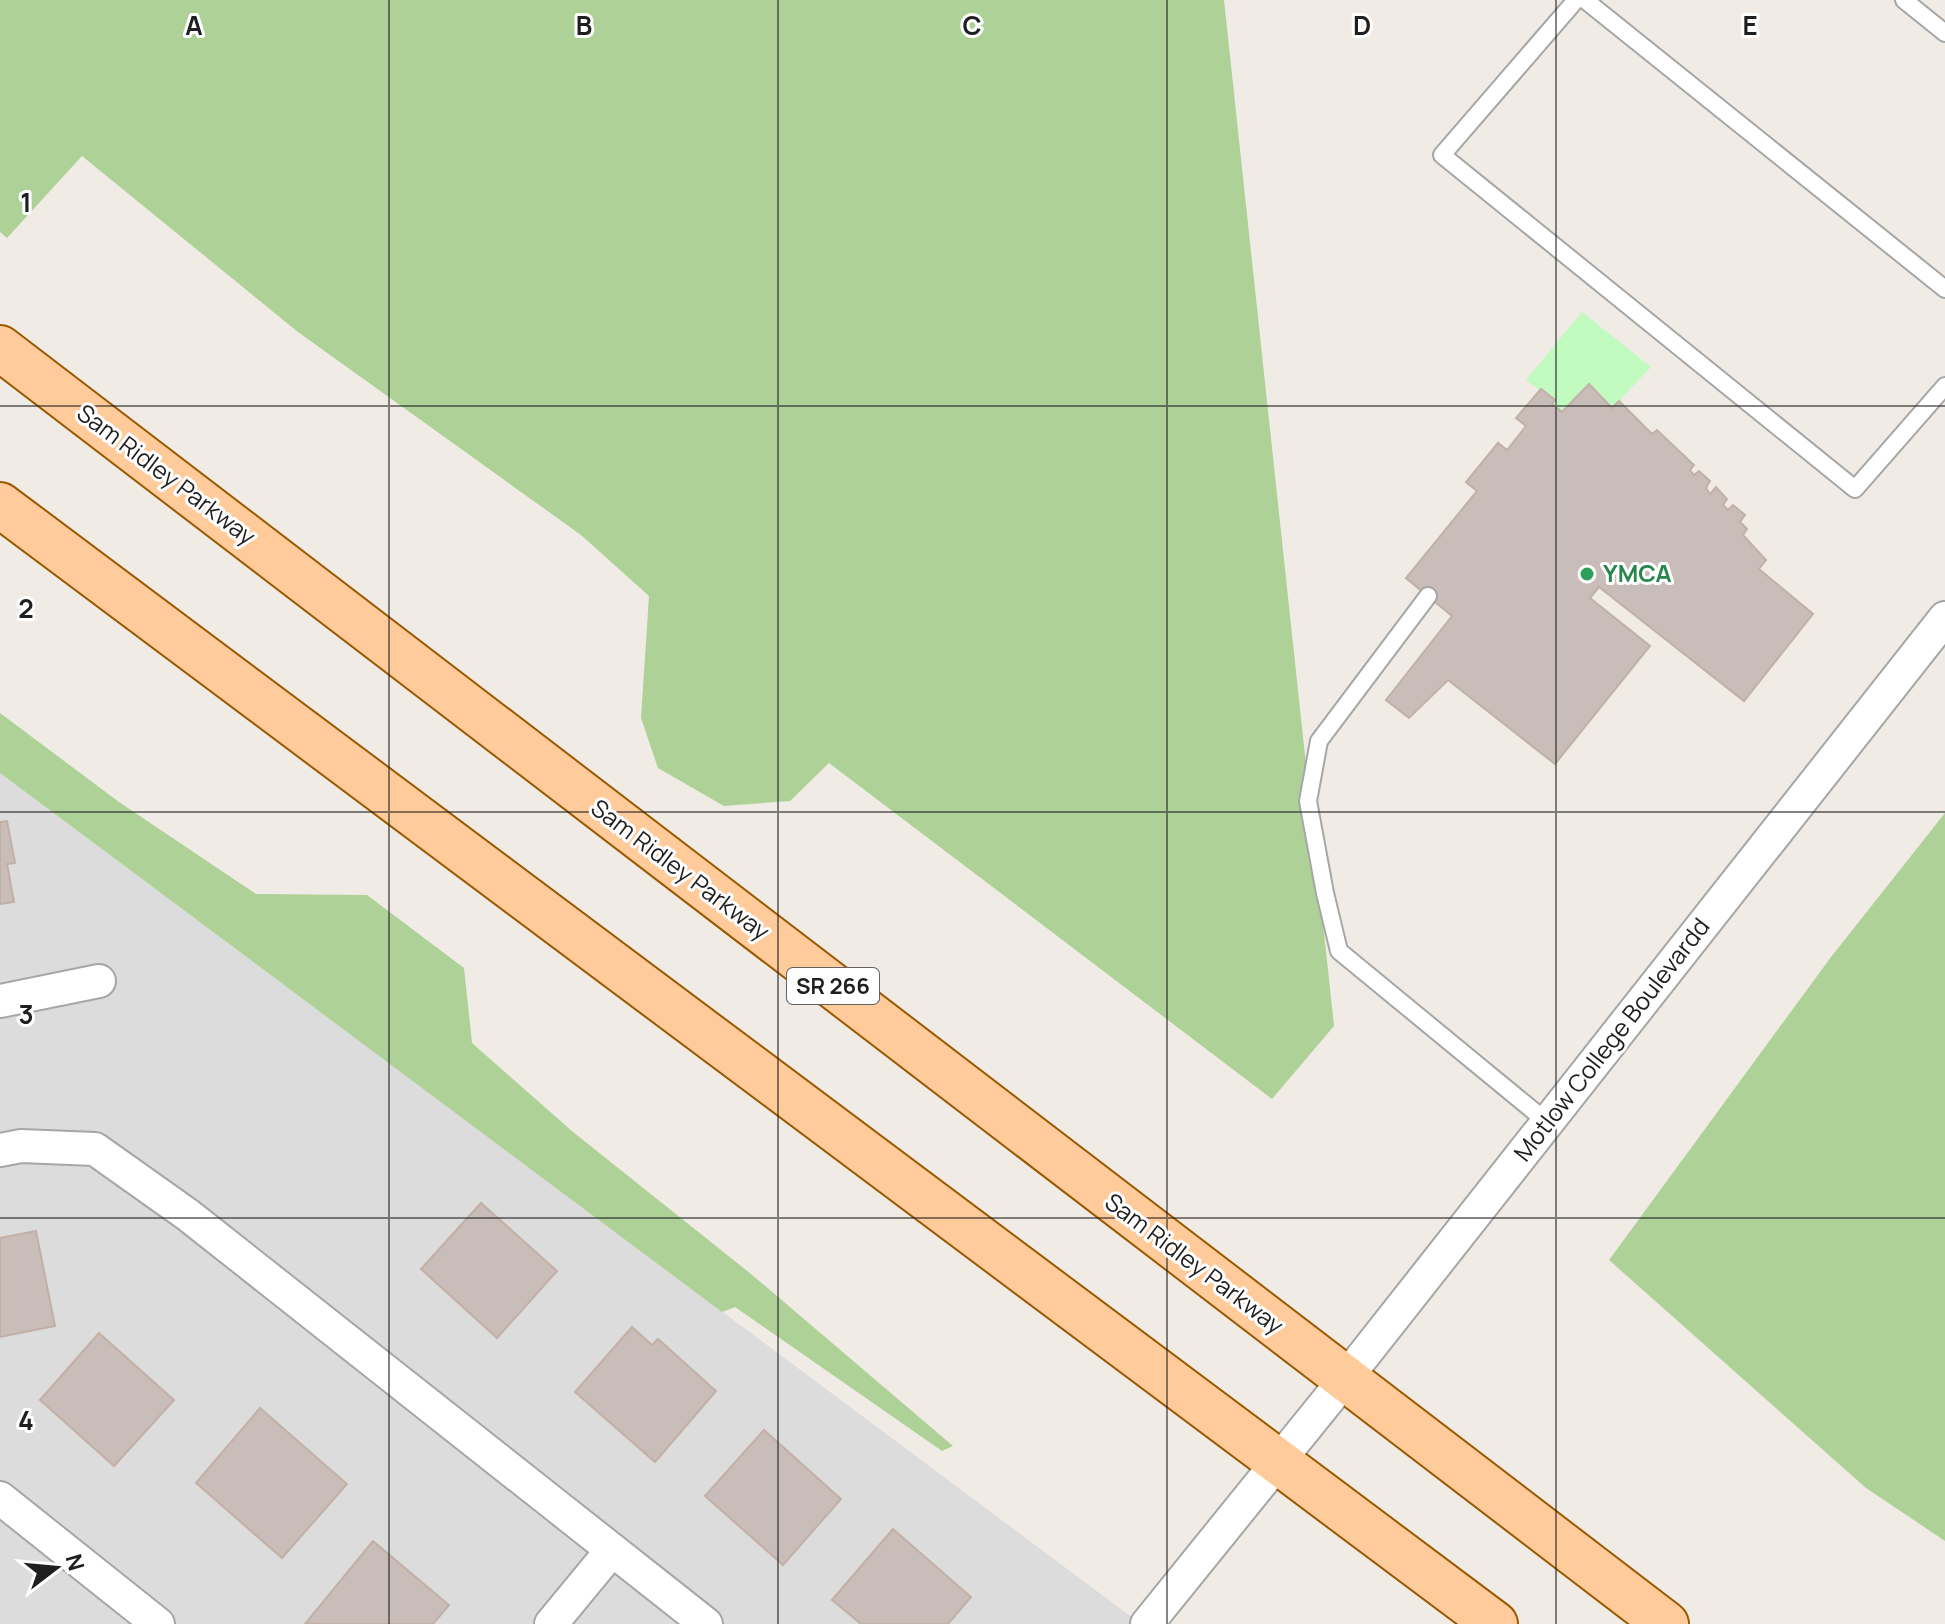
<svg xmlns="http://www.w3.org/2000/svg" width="1945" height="1624" viewBox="0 0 1945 1624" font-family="Manrope,sans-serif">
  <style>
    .residential { fill: #dddcdc }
    .forest { fill: #aed198 }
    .park { fill: #c1fbc0 }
    .building { fill: #c8bdb8; stroke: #c2b0a6; stroke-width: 2 }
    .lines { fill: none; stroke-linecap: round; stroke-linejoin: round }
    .lane-casing { stroke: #a6a6a6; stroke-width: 20 }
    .street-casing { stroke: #a6a6a6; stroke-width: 36 }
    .primary-casing { stroke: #9a5900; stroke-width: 48 }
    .lane { stroke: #fff; stroke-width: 16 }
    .street { stroke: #fff; stroke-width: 32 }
    .primary { stroke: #ffcb9b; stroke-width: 44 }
    .grid { fill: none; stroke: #1f1f1f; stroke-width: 2; stroke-opacity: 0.55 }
    .leisure-dot { fill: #2e9e5b; stroke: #fff; stroke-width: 3 }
    .labels { text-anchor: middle; stroke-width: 6; stroke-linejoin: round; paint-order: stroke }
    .shield { fill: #fff; stroke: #626262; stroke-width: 2 }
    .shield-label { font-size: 22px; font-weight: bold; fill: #1f1f1f }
    .street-label { font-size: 24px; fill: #1f1f1f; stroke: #fff }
    .leisure-label { font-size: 24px; font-weight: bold; fill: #27864d; stroke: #fff; text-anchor: start }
    .grid-label { font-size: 26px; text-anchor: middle; font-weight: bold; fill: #1f1f1f; stroke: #fff; stroke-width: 6; stroke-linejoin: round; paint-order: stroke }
  </style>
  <rect width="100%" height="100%" fill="#f0ebe5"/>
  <polygon class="residential" points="0,773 496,1143 1141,1624 0,1624"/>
  <g class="forest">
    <polygon points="0,0 1224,0 1334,1026 1272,1099 829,763 790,801 724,806 658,768 641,718 649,596 581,535 298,332 82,156 7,238 0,232"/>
    <polygon points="0,713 119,802 256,894 367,895 464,968 472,1043 573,1132 751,1274 953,1446 942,1451 735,1307 722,1312 0,773"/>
    <polygon points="1945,813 1945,1541 1866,1488 1609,1260 1831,957"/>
  </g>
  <polygon class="park" points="1582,312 1651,367 1612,408 1589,385 1562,412 1552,404 1541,389 1539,390 1526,380"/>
  <g class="building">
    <polygon points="1589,384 1612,408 1619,401 1652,434 1657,430 1694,465 1690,470 1694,475 1699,471 1710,481 1706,488 1710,494 1716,487 1727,499 1723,505 1728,510 1733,505 1745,515 1740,522 1747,529 1743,535 1766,560 1759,569 1813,614 1744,701 1599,587 1590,598 1650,646 1555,764 1448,680 1409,718 1386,700 1452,616 1406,578 1477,491 1466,482 1498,443 1507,450 1526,426 1516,418 1541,389 1555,400 1552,404 1562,412"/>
    <polygon points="7,821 15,863 7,864 14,902 0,904 0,822"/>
    <polygon points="481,1203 557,1271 497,1338 421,1269"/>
    <polygon points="36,1231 55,1326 0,1337 0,1238"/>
    <polygon points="632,1327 652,1345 658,1339 716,1391 655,1462 575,1392"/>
    <polygon points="99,1333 174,1400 114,1466 40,1400"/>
    <polygon points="260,1408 347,1484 282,1558 196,1483"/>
    <polygon points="764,1430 841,1499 783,1565 705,1496"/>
    <polygon points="893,1529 971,1597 948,1624 861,1624 832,1600"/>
    <polygon points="373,1541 449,1605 433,1624 305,1624"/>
  </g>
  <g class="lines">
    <defs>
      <g id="lane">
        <polyline points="1576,0 1442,155 1855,489 1945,386"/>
        <polyline points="1585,0 1945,289"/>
        <polyline points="1904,0 1945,33"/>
        <polyline points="1428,596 1319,741 1308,801 1325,893 1339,951 1547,1122"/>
      </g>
      <g id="street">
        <polyline points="0,1001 99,981"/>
        <polyline points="0,1150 21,1146 95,1149 188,1215 706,1624"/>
        <polyline points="0,1498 158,1624"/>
        <polyline points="551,1624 612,1550"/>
        <polyline points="1147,1624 1345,1379 1945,618"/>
      </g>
      <g id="primary">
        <polyline points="0,348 1666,1624"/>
        <polyline points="0,505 1495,1624"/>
      </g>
    </defs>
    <use href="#lane" class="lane-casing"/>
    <use href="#street" class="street-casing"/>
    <use href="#primary" class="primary-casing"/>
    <use href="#lane" class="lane"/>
    <use href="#street" class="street"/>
    <use href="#primary" class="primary"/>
  </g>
  <path class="grid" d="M389 0V1624M778 0V1624M1167 0V1624M1556 0V1624M0 406H1945M0 812H1945M0 1218H1945"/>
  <circle class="leisure-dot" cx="1587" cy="574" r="8"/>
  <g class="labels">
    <rect class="shield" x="787" y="968" width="92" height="36" rx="6"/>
    <g class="shield-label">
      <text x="833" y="994">SR 266</text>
    </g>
    <g class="street-label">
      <text transform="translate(166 475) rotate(37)" y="8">Sam Ridley Parkway</text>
      <text transform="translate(680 870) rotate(37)" y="8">Sam Ridley Parkway</text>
      <text transform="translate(1612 1040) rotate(-52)" y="8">Motlow College Boulevardd</text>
      <text transform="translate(1194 1264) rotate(37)" y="8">Sam Ridley Parkway</text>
    </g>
    <g class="leisure-label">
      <text x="1603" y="582">YMCA</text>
    </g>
  </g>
  <g class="grid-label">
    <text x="194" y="35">A</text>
    <text x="584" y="35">B</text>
    <text x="972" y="35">C</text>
    <text x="1362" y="35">D</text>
    <text x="1750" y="35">E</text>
    <text x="26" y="212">1</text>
    <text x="26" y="618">2</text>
    <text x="26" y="1024">3</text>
    <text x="26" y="1430">4</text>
  </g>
  <g transform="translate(56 1568) rotate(74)" stroke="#ffffff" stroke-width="6" paint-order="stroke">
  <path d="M0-6L14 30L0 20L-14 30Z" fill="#1f1f1f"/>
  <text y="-12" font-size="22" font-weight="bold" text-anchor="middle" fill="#1f1f1f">N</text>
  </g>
</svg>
